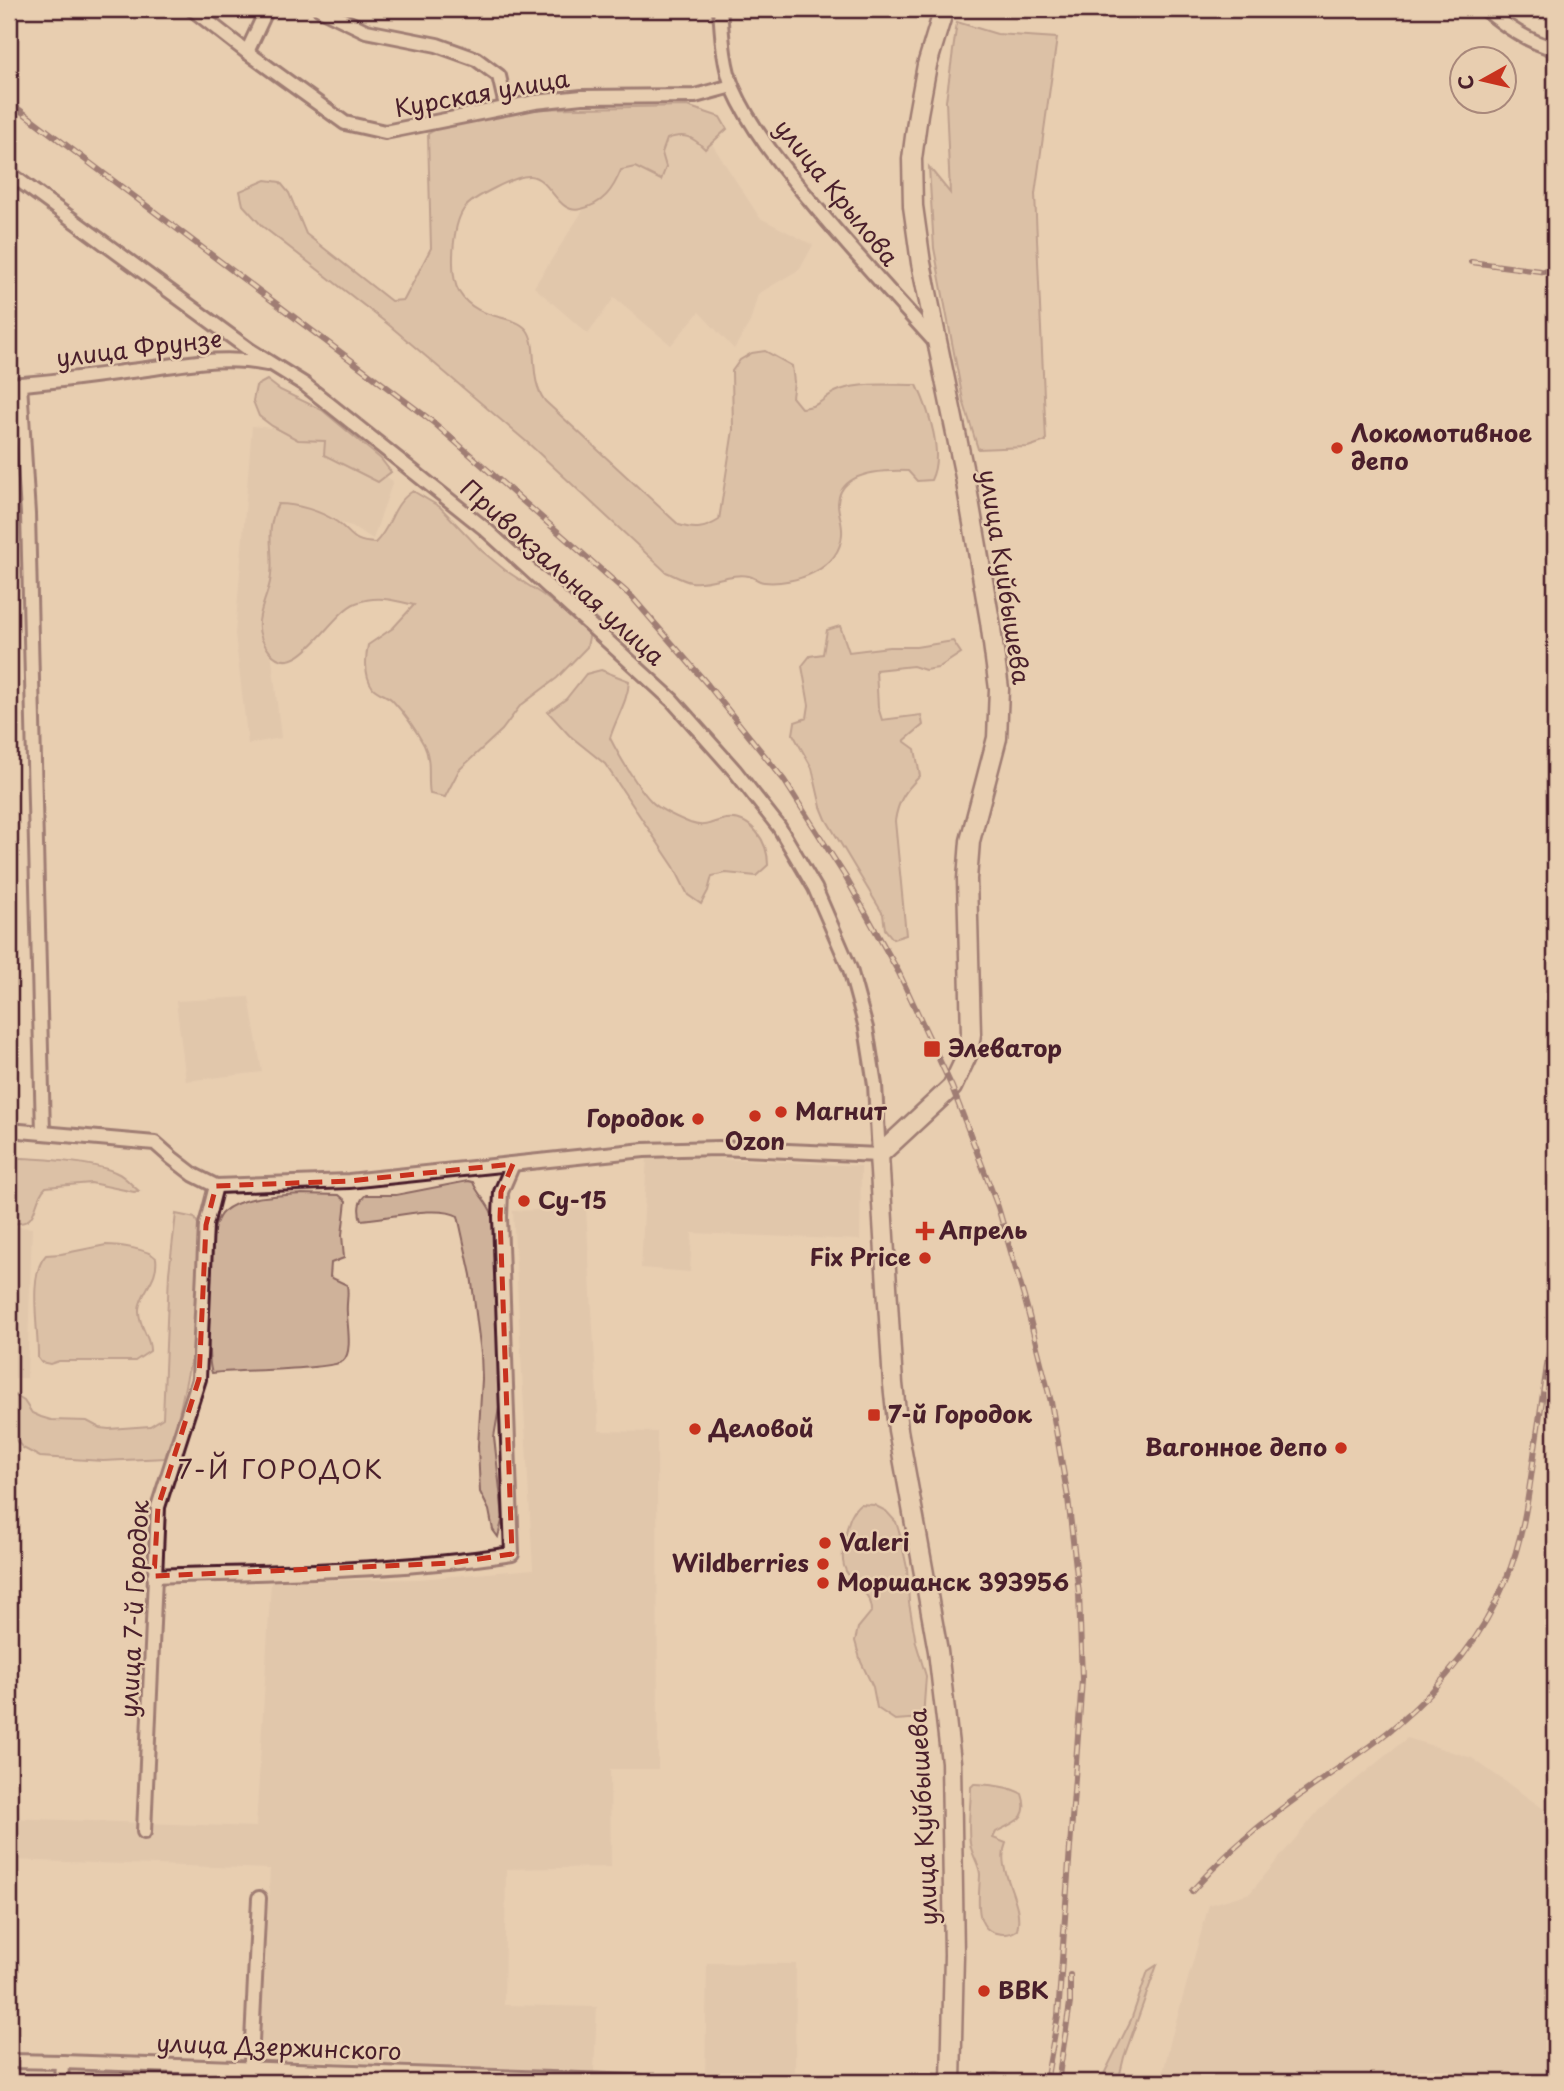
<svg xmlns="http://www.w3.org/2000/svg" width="1564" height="2091" viewBox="0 0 1564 2091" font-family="'Playpen Sans',sans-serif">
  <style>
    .built { fill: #dabfa5 }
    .green { fill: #cfb29a; stroke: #8c6862; stroke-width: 2 }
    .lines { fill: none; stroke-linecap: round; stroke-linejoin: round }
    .street-casing { stroke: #4a1f2b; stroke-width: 18 }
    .secondary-casing { stroke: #4a1f2b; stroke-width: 23 }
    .street { stroke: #e8ceb0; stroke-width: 12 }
    .secondary { stroke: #e8ceb0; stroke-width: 18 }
    .rail-casing { stroke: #4a1f2b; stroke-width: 6 }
    .rail { stroke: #e8ceb0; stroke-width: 3.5; stroke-dasharray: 10; stroke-linecap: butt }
    .marked { fill: none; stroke: #c8321e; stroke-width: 5; stroke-dasharray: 14 9; stroke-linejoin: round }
    .poi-dot { fill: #c8321e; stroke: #e8ceb0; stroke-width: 2.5 }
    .labels { text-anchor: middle; stroke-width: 5; stroke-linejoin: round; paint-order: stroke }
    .street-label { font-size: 24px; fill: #4a1f2b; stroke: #e8ceb0 }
    .poi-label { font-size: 24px; font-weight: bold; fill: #4a1f2b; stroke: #e8ceb0; text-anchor: start }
    .neighbourhood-label { font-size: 26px; letter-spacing: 2px; fill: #4a1f2b; stroke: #e8ceb0 }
  </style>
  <rect width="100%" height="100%" fill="#e8ceb0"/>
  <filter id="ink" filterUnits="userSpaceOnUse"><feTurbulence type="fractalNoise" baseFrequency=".0143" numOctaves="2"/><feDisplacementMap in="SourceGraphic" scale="14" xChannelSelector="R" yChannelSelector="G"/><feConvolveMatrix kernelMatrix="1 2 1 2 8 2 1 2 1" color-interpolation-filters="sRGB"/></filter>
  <g filter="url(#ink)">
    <g class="built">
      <polygon points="695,118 760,218 813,245 800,269 758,294 750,322 734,349 699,312 671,345 614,298 588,334 534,287 617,157"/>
      <polygon points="252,426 320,433 393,481 373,539 352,526 283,509 269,632 281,738 248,744 235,634"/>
      <polygon points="249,997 262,1072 186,1081 176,1001"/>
      <polygon points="647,1155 861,1166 860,1240 692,1233 690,1272 641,1268"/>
      <polygon points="586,1208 599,1431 657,1432 658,1769 610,1769 611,1867 506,1869 504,2005 597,2007 594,2072 260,2058 270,1869 9,1860 9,1818 256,1827 271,1581 419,1579 533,1569 513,1211"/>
      <polygon points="9,1226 32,1228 27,1378 9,1378"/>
      <polygon points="1407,1738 1472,1758 1555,1817 1555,2082 1161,2082 1171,2039 1209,1905 1250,1893 1319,1810"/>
      <polygon points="707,1963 796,1964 795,2081 705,2080"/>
    </g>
    <g class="green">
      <polygon points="957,22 997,34 1057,38 1035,194 1046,441 1028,447 978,449 963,400 934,248 929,167 950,193 946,101"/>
      <path d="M687 106 720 117 727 129 705 149C692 136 684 133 667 139L662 153 666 167 661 180 635 167 621 170C613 190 603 204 581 209 557 215 551 178 530 176 517 175 471 198 464 209 452 226 449 275 459 292 477 322 514 313 527 330 539 346 528 379 545 401L679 525C695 530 705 529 719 520L733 430 732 371 740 360 752 353 765 351 792 366 794 382 792 397 801 408C824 406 822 396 840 390 863 382 892 385 917 385 929 411 944 454 931 480L917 481 908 471C884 470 840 471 838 503 838 513 843 524 842 534 840 570 794 585 764 582 759 582 754 577 749 576 730 572 710 585 691 582 683 581 674 575 666 572L528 443 389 325 262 226 243 205 240 191 266 180 280 182 289 193 306 234 391 301 404 300 431 248 428 134 438 128 527 109Z"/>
      <polygon points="267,380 280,390 322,410 381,459 391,472 378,482 324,455 325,441 298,440 272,426 259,416 253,401 256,386"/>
      <path d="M413 491 440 507 482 551 505 570 543 595 590 632 587 647 557 678 520 706 502 730 459 770 445 797 430 794C427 777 432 761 424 745 415 728 405 714 392 700 387 695 378 693 373 688 364 676 365 660 368 645L393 628 414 605C394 600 377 595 356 603 330 613 297 684 270 652 248 626 264 609 270 582 276 552 263 535 278 504 297 504 321 511 337 522 354 535 352 542 375 543 394 524 390 506 413 491Z"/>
      <path d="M840 626 849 652 889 647H916L953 641 961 653 938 668 925 670 913 666 876 670 878 707 882 720 921 715 923 725 904 741 915 749 920 776C906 790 898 800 895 821L906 935 893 939 885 929 883 914 826 819 821 807 812 768 793 734 795 722 807 718 809 705 802 666 810 656 823 654 827 630Z"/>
      <path d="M601 670 629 681C628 701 616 718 610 738 619 756 638 788 652 802 661 811 678 818 690 823 707 829 712 821 726 819 752 816 768 842 768 865L756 876 726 873 712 876 708 891 701 904 688 895 674 867 605 764 569 735 548 712 566 699 586 674Z"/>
      <path d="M23 1158C46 1159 98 1163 117 1173 126 1177 131 1185 139 1191L134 1192 91 1183 46 1187C30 1202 42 1227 9 1223V1162L13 1159Z"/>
      <path d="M468 1181 473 1182C477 1194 488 1202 492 1214 494 1220 494 1227 495 1232L501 1396 494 1437 503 1517 498 1537 493 1530 489 1510 480 1492 478 1446 482 1379 481 1353 471 1275 458 1216C437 1204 386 1219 361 1220 358 1211 358 1200 366 1195H396Z"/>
      <path d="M302 1194 339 1195 346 1201 342 1235 344 1258 331 1263 330 1277 347 1285C349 1295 346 1303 347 1313 347 1324 353 1353 343 1361 332 1370 233 1370 212 1373 205 1355 210 1246 215 1226 217 1221 219 1215 223 1212 243 1195 278 1196 302 1194Z"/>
      <polygon points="176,1214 195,1218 199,1226 197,1342 188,1372 179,1414 165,1458 103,1461 40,1457 23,1448 9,1433 9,1392 24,1401 32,1413 41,1417 51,1420 87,1421 100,1428 109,1429 150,1426 163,1418 169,1273"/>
      <path d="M106 1245C118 1245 149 1249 156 1258 159 1279 141 1291 139 1309 138 1327 151 1337 150 1351L135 1361H59L50 1364 41 1362 38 1358C39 1332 27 1274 46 1255L61 1254Z"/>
      <path d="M860 1504 874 1505 886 1511 896 1522 900 1535 907 1568 909 1603 916 1643 926 1676 923 1718 895 1720 877 1708 873 1687 861 1662 855 1641 858 1628 872 1611C872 1591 849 1584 844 1566 841 1555 844 1544 846 1533 848 1522 851 1511 860 1504Z"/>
      <path d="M974 1784C990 1785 1009 1786 1022 1794 1031 1820 1013 1822 996 1832L993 1838 1006 1843C994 1871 1025 1900 1017 1930 1011 1934 1004 1935 996 1933 972 1928 980 1891 980 1874 979 1863 971 1854 970 1843 967 1824 971 1806 971 1787Z"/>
      <polygon points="1157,1965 1124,2057 1118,2082 1100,2082 1131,2020 1148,1971"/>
      <polygon points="996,2073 1024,2079 1026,2082 983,2082 987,2074"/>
    </g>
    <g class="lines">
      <defs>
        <g id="street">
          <polyline points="192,9 247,52 345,123 385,132 535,102 582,97 695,96 732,86"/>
          <polyline points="320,9 366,31 437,45 476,59 499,76 506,106"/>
          <path d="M720 9C722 34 723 64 733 88 751 129 781 165 809 199 850 249 894 296 937 344"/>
          <path d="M1485 9C1507 27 1527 41 1555 49"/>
          <polyline points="247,52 267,9"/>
          <polyline points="9,173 251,351 304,384 484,528 672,700 735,771 779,827 815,888 850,969 866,1028 875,1085 879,1155 718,1148 644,1150 349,1181 216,1186 194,1175 172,1158 155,1143 9,1130"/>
          <polyline points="20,384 28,514 43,1133"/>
          <path d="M9 385C57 382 106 374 154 368 195 362 226 356 267 364"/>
          <path d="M154 1576C274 1572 393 1572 512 1554L500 1217 501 1192 513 1164"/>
          <polyline points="144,1832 158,1507 199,1379 206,1225 216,1186"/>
          <polyline points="9,2061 62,2062"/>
          <polyline points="61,2082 62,2062 640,2082"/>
          <polyline points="250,2082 259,1898"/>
        </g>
        <polyline id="secondary" points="944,9 927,65 918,114 912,159 913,206 921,263 965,477 990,621 999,689 997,738 970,841 967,879 971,1034 968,1053 952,1087 879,1155 893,1384 898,1430 938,1651 951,1762 954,1955 951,2082"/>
      </defs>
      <use href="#street" class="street-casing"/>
      <use href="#secondary" class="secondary-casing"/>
      <use href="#street" class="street"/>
      <use href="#secondary" class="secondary"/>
      <defs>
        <g id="rail">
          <polyline points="9,102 433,422 632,597 708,685 784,780 845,876 899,973 952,1087 998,1207 1026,1304 1051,1402 1068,1498 1079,1593 1082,1679 1058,2016 1046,2082"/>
          <polyline points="1471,262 1555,273"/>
          <path d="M1192 1891C1224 1855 1260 1824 1299 1796 1330 1773 1363 1753 1393 1728 1440 1688 1482 1639 1505 1582 1523 1541 1529 1493 1535 1448 1542 1401 1549 1354 1555 1307"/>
          <polyline points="1058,2082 1070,2003 1070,1975"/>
        </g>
      </defs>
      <use href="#rail" class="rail-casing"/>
      <use href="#rail" class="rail"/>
    </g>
  </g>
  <path d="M0 0H1564V2091H0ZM513 1164 501 1192 500 1217 512 1554 452 1563 154 1576 158 1507 199 1379 206 1225 216 1186 349 1181Z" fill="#e8ceb0" fill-opacity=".55" fill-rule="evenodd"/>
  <path class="marked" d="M513 1164 501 1192 500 1217 512 1554 452 1563 154 1576 158 1507 199 1379 206 1225 216 1186 349 1181Z"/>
  <g class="poi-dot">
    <circle cx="1337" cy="448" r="7"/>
    <rect x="923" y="1040" width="18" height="18" rx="3.5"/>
    <circle cx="781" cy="1112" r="7"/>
    <circle cx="755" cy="1116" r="7"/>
    <circle cx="698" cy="1119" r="7"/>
    <circle cx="524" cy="1201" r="7"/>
    <path d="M921.5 1220.5h7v7h7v7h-7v7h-7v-7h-7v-7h7z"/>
    <circle cx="925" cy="1258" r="7"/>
    <rect x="867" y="1408" width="14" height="14" rx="3.5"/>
    <circle cx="695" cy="1429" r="7"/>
    <circle cx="1341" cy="1448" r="7"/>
    <circle cx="825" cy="1543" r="7"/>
    <circle cx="823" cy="1564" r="7"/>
    <circle cx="823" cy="1583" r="7"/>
    <circle cx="984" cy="1991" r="7"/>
  </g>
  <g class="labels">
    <g class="street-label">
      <text transform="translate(482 94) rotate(-10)" y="8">Курская улица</text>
      <text transform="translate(836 193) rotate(51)" y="8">улица Крылова</text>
      <text transform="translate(139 349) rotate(-7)" y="8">улица Фрунзе</text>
      <text transform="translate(562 573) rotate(42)" y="8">Привокзальная улица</text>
      <text transform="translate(1004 577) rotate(81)" y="8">улица Куйбышева</text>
      <text transform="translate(135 1609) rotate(-87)" y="8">улица 7-й Городок</text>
      <text transform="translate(924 1817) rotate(-93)" y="8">улица Куйбышева</text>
      <text transform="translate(279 2048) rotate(2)" y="8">улица Дзержинского</text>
    </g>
    <g class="poi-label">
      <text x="1351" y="442">Локомотивное<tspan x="1351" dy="28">депо</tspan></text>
      <text x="948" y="1057">Элеватор</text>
      <text x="795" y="1120">Магнит</text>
      <text x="684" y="1127" text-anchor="end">Городок</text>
      <text x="755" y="1150" text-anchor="middle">Ozon</text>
      <text x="538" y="1209">Су-15</text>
      <text x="939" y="1239">Апрель</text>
      <text x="911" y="1266" text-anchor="end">Fix Price</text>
      <text x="888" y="1423">7-й Городок</text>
      <text x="709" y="1437">Деловой</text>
      <text x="1327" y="1456" text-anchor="end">Вагонное депо</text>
      <text x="839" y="1551">Valeri</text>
      <text x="809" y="1572" text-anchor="end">Wildberries</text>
      <text x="837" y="1591">Моршанск 393956</text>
      <text x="998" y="1999">ВВК</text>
    </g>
    <g class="neighbourhood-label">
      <text x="281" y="1479">7-Й ГОРОДОК</text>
    </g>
  </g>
  <rect width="1564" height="2091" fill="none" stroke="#e8ceb0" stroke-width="35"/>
  <rect x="18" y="18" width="1529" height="2056" fill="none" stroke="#4a1f2b" stroke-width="2.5" filter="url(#ink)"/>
  <g transform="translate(1483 80) rotate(262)"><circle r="33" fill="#e8ceb0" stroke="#a9887b" stroke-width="2"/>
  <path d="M0-5L12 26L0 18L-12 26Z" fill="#c8321e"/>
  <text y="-10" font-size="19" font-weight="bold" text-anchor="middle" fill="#4a1f2b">С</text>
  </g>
</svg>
